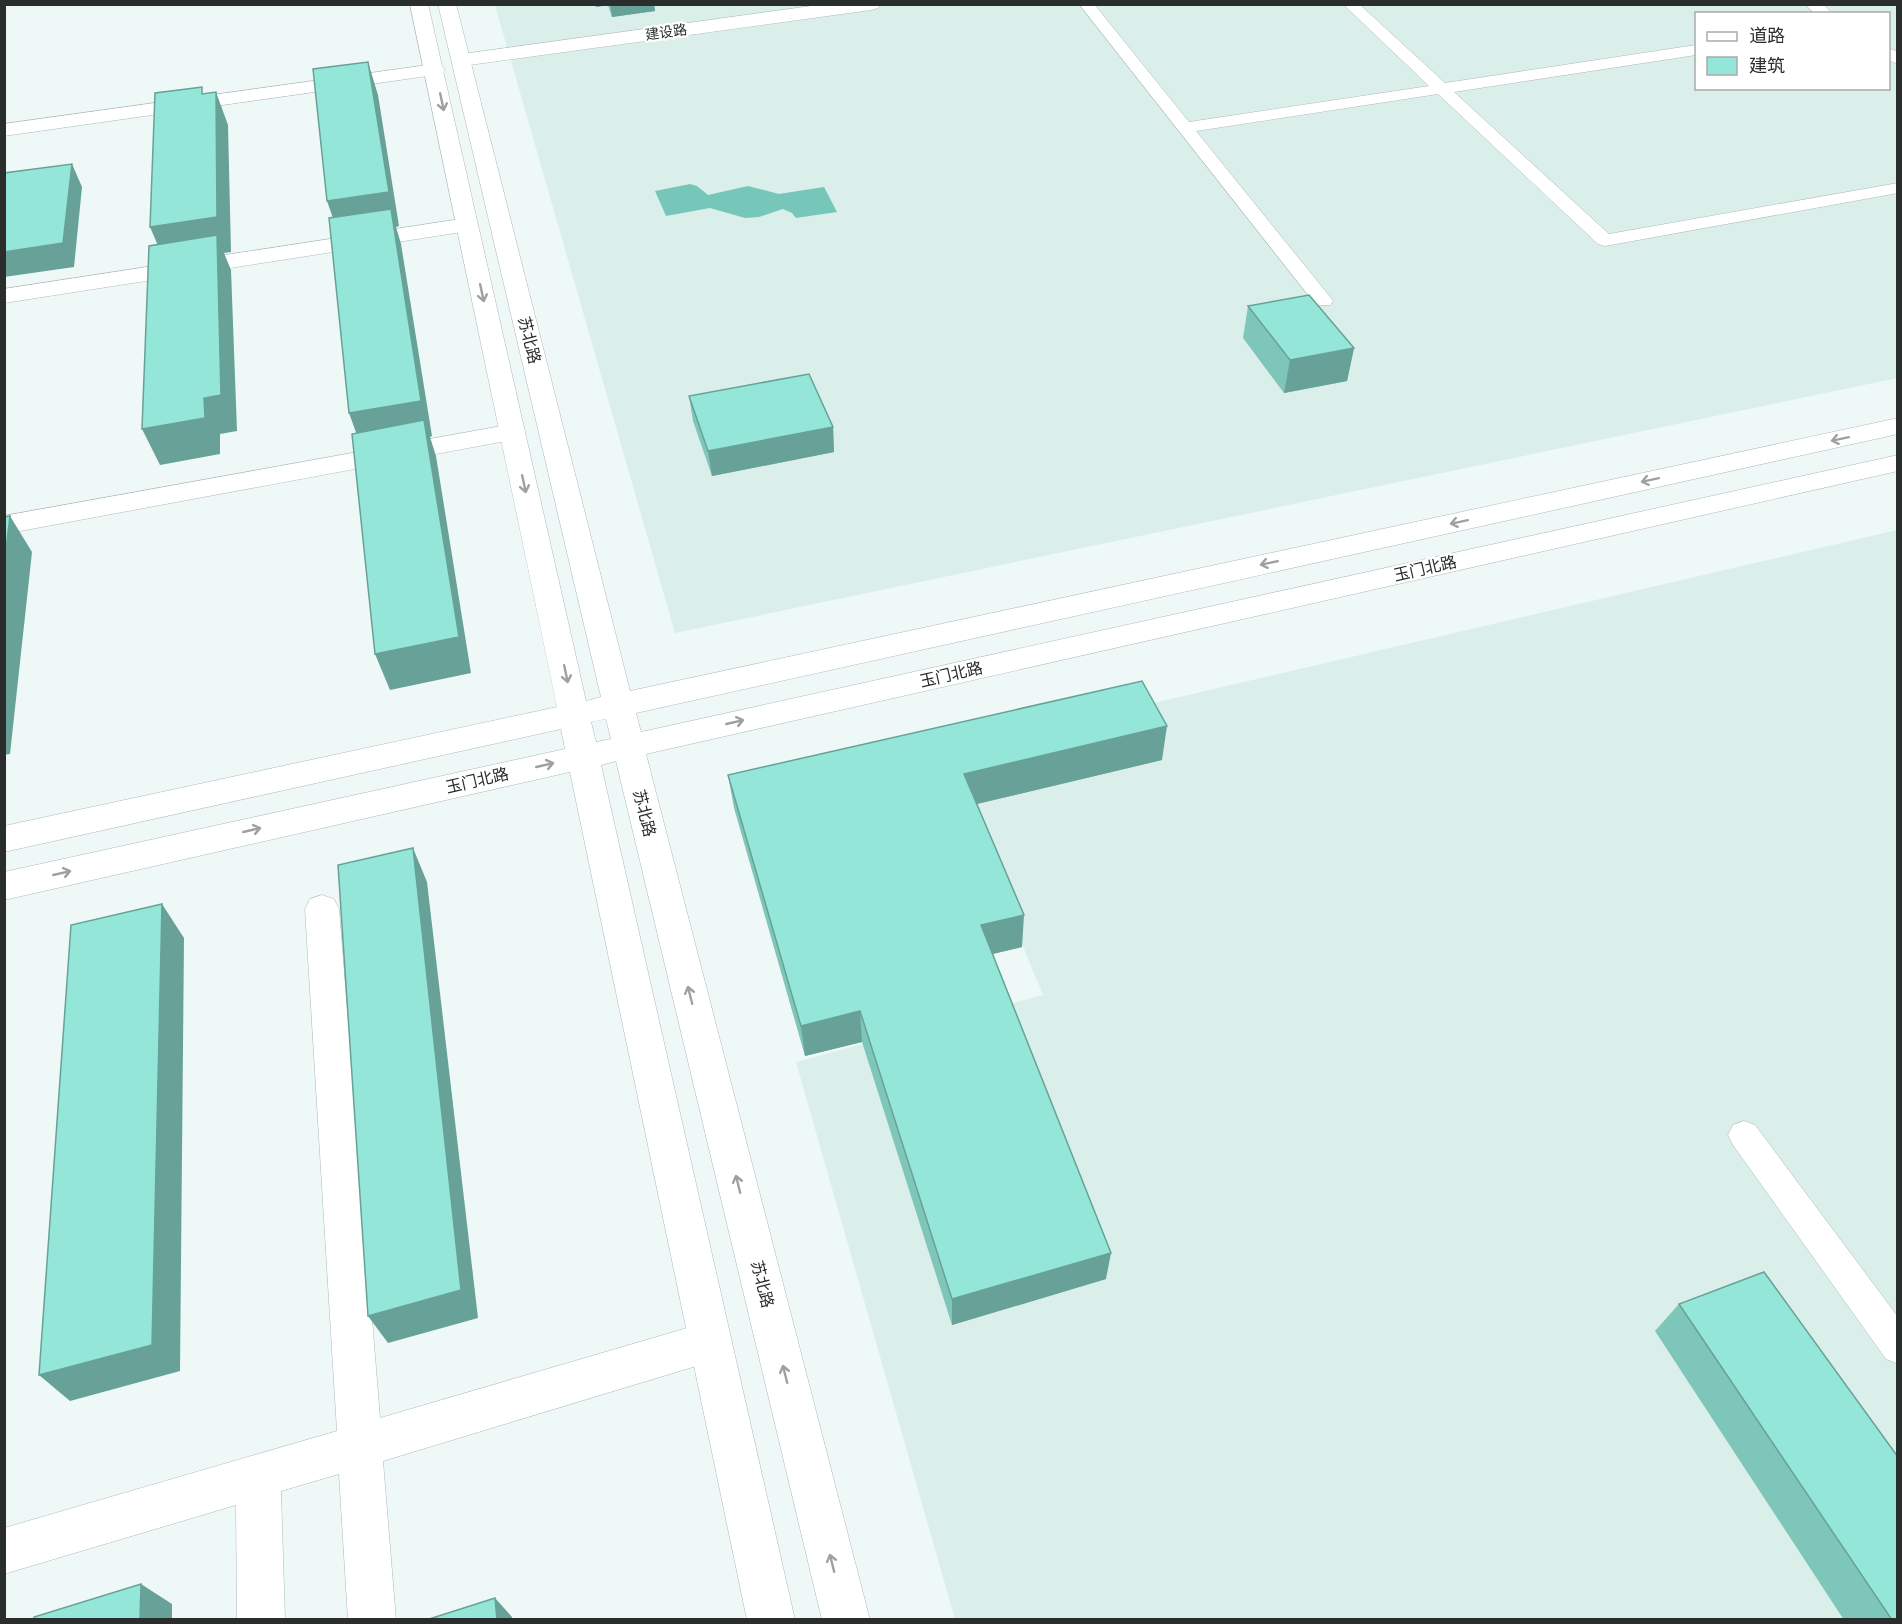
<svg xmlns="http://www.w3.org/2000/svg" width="1902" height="1624" viewBox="0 0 1902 1624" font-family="'Space Grotesk','Noto Sans SC',sans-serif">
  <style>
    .built { fill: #daeeea; fill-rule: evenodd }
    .water { fill: #76c7b9 }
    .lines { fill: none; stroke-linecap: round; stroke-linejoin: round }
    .service-casing { stroke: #afb9b7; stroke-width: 1 }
    .minor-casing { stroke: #afb9b7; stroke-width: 1 }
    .tertiary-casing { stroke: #afb9b7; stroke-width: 1 }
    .service { fill: #fff; fill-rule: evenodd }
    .minor { fill: #fff; fill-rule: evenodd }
    .tertiary { fill: #fff; fill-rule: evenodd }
    .wall { fill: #7fc6ba }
    .shaded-wall { fill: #68a197 }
    .building { fill: #94e6d8; stroke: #68a197; stroke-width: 1.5 }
    .oneway { stroke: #9fa0a0 }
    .labels { text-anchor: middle; stroke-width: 4.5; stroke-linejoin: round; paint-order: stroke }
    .far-street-label { font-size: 14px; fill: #292d2c; stroke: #fff }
    .street-label { font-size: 16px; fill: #292d2c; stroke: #fff }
  </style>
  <rect width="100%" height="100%" fill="#eef8f6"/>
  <g class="built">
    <path d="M495 5H1897V378L675 633ZM1696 14H1888V88H1696Z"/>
    <polygon points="1897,530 1897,1619 955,1619 796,1062 1043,995 943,752"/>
  </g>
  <polygon class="water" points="690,184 697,186 708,195 748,186 779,194 824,187 837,212 796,218 792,213 783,209 759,217 745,218 710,208 666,216 655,191"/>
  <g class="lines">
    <defs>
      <g id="service">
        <polygon points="1079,4 1094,4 1189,122 1429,86 1343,4 1359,4 1445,83 1696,45 1696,55 1454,92 1609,234 1898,183 1898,193 1605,246 1598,244 1438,94 1196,131 1330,297 1333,301 1330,305 1316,305"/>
        <polygon points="1805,4 1823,4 1833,14 1815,14"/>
        <polygon points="1888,48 1898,52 1898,64 1888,60"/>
        <polygon points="1744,1121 1755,1125 1898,1317 1898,1364 1886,1359 1733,1145 1728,1135 1733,1125"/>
      </g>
      <g id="minor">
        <polygon points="826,4 880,4 878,8 871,10 462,66 455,64 452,60 455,56 462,54"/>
        <polygon points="435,64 442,66 445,70 442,74 4,136 4,124"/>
        <polygon points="467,218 475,220 478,225 475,230 4,303 4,289"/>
        <polygon points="513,424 522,426 526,432 522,438 4,534 4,516"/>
        <polygon points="322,895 334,899 339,909 380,1418 711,1321 726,1327 732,1342 726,1357 383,1461 396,1620 348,1620 339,1474 281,1491 285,1620 237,1620 236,1505 4,1574 4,1528 337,1431 305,909 310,899"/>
      </g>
      <path id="tertiary" d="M410 4H428L586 701 601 697 438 4H456L630 691 1898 418V434L636 713 641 732 1898 455V471L646 754 870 1620H822L616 761 601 765 795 1620H747L570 772 4 900V872L565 749 561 729 4 852V826L557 707ZM606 719 611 739 596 742 591 722Z"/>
    </defs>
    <use href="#service" class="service-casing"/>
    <use href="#minor" class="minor-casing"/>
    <use href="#tertiary" class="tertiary-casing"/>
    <use href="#service" class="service"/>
    <use href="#minor" class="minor"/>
    <use href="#tertiary" class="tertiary"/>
  </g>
  <g class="wall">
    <polygon points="595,4 654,4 655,11 612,17 608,5 596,7"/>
    <polygon points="1248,306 1354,348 1347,381 1284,393 1243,338"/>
    <polygon points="689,396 833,427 834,452 712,476 693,421"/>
    <polygon points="1162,760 977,804 1022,947 992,954 1106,1279 952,1325 862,1042 805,1056 734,808 728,775"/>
    <polygon points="1679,1304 1898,1620 1844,1620 1655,1331"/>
  </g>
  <g class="shaded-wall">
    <polygon points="595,4 608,4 608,5 596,7"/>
    <polygon points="610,4 654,4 655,11 612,17"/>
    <polygon points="368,62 378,95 399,226 396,227 401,244 432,436 430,437 436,456 471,673 390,690 375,654 362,449 349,413 339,235 327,201"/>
    <polygon points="216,92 228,125 231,252 224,253 231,270 237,431 220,434 220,454 160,465 142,429 165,262 150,227"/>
    <polygon points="72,164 82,187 74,267 4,277 4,252"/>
    <polygon points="1354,348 1347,381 1284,393 1290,360"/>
    <polygon points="833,427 834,452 712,476 708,451"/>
    <polygon points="10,516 32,552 10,754 4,755 4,565"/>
    <polygon points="1167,726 1162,760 964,807 964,774"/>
    <polygon points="413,848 427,882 478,1318 388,1343 368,1316"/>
    <polygon points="162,904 184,938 180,1371 70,1401 39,1375"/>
    <polygon points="1024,915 1022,947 980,957 981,925"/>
    <polygon points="860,1011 862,1042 805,1056 801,1026"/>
    <polygon points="1111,1253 1106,1279 952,1325 952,1299"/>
    <polygon points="141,1584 172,1604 172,1620 140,1620"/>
    <polygon points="495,1598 512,1617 512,1620 497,1620"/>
  </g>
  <g class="building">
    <polygon points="368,62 389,192 327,201 313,69"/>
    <polygon points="202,87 202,94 216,92 217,217 150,227 155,93"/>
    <polygon points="72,164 63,243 4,252 4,173"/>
    <polygon points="391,209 421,401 349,413 329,218"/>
    <polygon points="217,235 221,395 204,398 205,418 142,429 149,246"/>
    <polygon points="1309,295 1354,348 1290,360 1248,306"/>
    <polygon points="809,374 833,427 708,451 689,396"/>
    <polygon points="424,420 459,637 375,654 352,434"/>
    <polygon points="10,516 4,565 4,517"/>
    <polygon points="1142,681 1167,726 964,774 1024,915 981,925 1111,1253 952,1299 860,1011 801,1026 728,775"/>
    <polygon points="413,848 461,1290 368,1316 338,865"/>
    <polygon points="162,904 152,1345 39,1375 71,925"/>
    <polygon points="1764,1272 1898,1457 1898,1620 1892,1620 1679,1304"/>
    <polygon points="141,1584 140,1620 34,1620 34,1617"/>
    <polygon points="495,1598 497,1620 426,1620"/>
  </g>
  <defs><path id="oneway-shaft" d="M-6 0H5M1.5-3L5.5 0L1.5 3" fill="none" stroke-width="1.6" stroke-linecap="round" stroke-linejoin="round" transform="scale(1.5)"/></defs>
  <g class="oneway">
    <use href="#oneway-shaft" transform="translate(442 102) rotate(78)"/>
    <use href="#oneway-shaft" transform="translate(482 293) rotate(78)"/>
    <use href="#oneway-shaft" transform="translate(1840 439) rotate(168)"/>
    <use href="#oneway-shaft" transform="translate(1650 480) rotate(168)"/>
    <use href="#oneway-shaft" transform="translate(524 484) rotate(78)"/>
    <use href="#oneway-shaft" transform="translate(1459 522) rotate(168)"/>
    <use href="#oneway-shaft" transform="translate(1269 563) rotate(168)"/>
    <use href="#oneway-shaft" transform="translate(566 674) rotate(78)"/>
    <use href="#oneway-shaft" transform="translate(735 722) rotate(-13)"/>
    <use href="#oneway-shaft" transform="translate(545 765) rotate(-13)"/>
    <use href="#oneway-shaft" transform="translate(252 830) rotate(-13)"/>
    <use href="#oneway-shaft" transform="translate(62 873) rotate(-13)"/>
    <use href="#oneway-shaft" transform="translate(690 995) rotate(-104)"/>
    <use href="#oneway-shaft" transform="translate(738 1184) rotate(-104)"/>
    <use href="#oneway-shaft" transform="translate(785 1374) rotate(-104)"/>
    <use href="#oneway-shaft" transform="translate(832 1563) rotate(-104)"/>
  </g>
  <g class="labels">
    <g class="far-street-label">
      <text transform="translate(666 32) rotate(-8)" y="5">建设路</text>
    </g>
    <g class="street-label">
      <text transform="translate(530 340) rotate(76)" y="6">苏北路</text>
      <text transform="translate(1425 568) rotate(-13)" y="6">玉门北路</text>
      <text transform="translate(951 674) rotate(-13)" y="6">玉门北路</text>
      <text transform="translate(477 780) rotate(-13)" y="6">玉门北路</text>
      <text transform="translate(645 813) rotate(76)" y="6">苏北路</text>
      <text transform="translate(763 1284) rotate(76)" y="6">苏北路</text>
    </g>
  </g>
  <rect width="1902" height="1624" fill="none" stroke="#292d2c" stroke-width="12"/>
  <rect x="1695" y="12" width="195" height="78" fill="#ffffff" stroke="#a9abab" stroke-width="1.5"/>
  <rect x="1707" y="32" width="30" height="9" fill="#ffffff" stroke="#a9abab" stroke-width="1.5"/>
  <text x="1749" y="42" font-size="18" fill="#292d2c">道路</text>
  <rect x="1707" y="57" width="30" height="18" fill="#94e6d8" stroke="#a9abab" stroke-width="1.5"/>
  <text x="1749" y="72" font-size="18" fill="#292d2c">建筑</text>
</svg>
